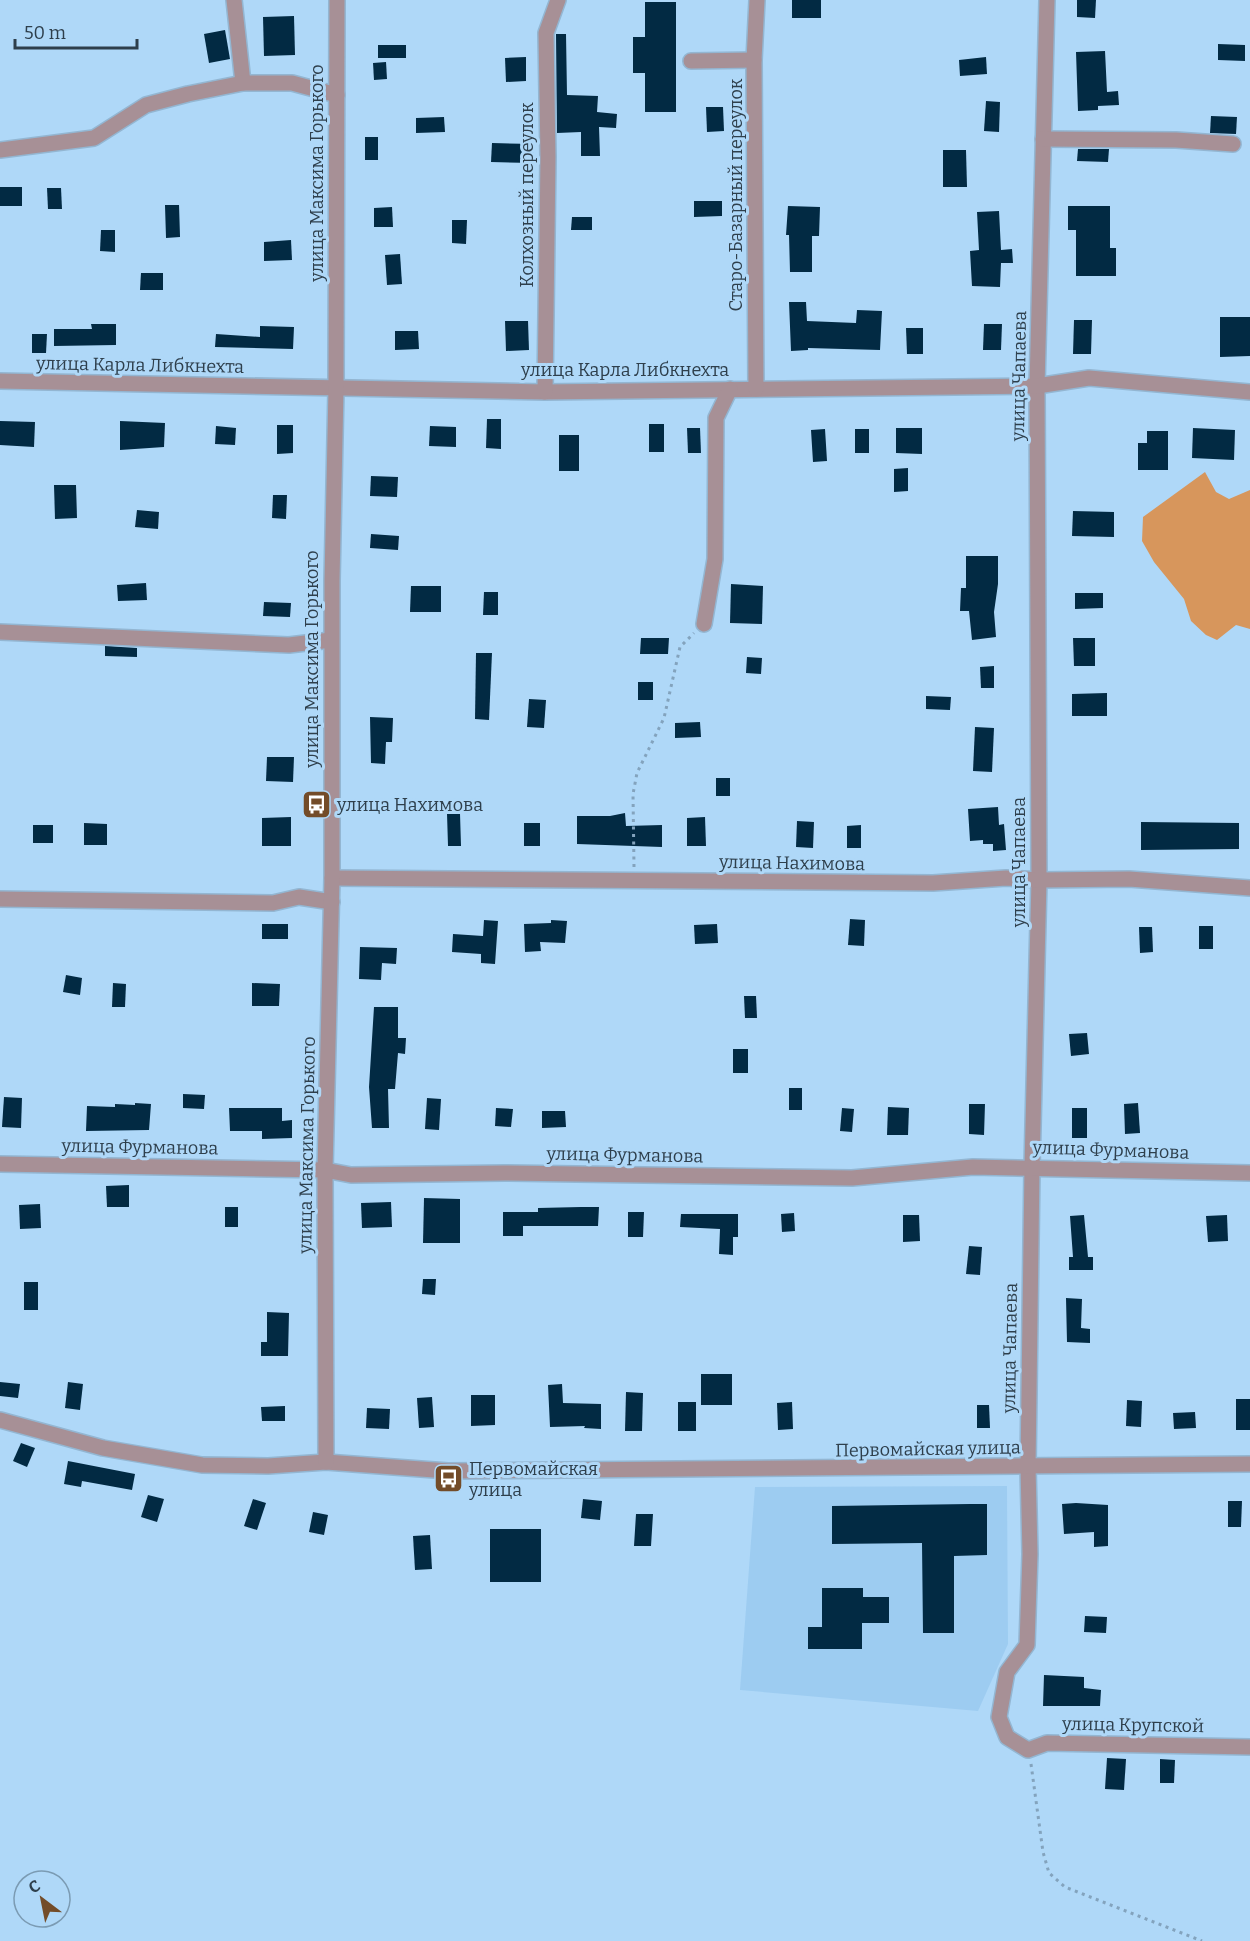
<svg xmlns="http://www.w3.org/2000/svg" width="1250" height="1941" viewBox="0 0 1250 1941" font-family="Bitter,serif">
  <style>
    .built { fill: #9dccf1 }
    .green { fill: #d7965c }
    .building { fill: #022a43 }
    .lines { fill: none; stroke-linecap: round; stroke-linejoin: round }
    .minor-casing { stroke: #93b6d2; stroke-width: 18 }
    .path { stroke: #83a3bd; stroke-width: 3; stroke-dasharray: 3 4.5; stroke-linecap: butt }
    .minor { stroke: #a79096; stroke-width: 15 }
    .labels { text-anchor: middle; stroke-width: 6; stroke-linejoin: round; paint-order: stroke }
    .street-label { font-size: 18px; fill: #2e3f4c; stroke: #afd8f8 }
    .poi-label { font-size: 18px; fill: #2e3f4c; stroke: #afd8f8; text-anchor: start }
  </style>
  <rect width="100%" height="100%" fill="#afd8f8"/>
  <polygon class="built" points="1007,1486 1008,1644 978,1711 740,1690 755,1487"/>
  <polygon class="green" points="1205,472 1216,492 1229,499 1250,490 1250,629 1236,625 1217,640 1206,635 1191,621 1184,599 1154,562 1142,541 1143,517"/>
  <g class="building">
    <rect x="792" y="0" width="29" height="18"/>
    <polygon points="1077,0 1096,0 1095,18 1077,17"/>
    <polygon points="645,2 676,2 676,112 645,112 645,73 633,73 633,37 645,37"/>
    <polygon points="294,16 295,55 264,56 263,17"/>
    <polygon points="225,30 230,59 209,63 204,34"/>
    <polygon points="556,34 566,34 567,95 598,96 597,112 617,114 616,128 599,127 600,156 581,156 581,132 557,133"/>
    <polygon points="1218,44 1245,45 1245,61 1218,60"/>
    <rect x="378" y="45" width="28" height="13"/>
    <polygon points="1105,51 1107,92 1118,91 1119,105 1098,106 1098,110 1078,111 1076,52"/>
    <polygon points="526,57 526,81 506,82 505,58"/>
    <polygon points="986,57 987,74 960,76 959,60"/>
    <polygon points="386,62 387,79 374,80 373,63"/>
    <polygon points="986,101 1000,102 999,132 984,131"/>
    <polygon points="706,107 723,107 724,131 707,132"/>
    <polygon points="1211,116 1237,117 1236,134 1210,133"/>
    <polygon points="444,117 445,132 416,133 416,118"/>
    <rect x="365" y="137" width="13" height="23"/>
    <polygon points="492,143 534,144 533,163 491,162"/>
    <polygon points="1078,149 1109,149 1108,162 1077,161"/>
    <polygon points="943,150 966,150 967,187 943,187"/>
    <rect x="0" y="187" width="22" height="19"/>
    <polygon points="47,188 61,188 62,209 48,209"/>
    <polygon points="694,201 722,201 722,216 694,217"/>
    <polygon points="165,205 179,205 180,237 166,238"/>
    <polygon points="788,206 820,207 819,236 812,236 812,272 790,272 789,235 786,235"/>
    <polygon points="1068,206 1110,206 1110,248 1116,248 1116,276 1076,276 1076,230 1068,230"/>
    <polygon points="392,207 393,227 374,227 374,208"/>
    <polygon points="999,211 1001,250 1012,249 1013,263 1001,263 1000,287 972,286 970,251 979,250 977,212"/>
    <polygon points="572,217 592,217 592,230 571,230"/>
    <polygon points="452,220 467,220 466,244 452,243"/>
    <polygon points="101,230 115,230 115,252 100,251"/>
    <polygon points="291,240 292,260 264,261 264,242"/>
    <polygon points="400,254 402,284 387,285 385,255"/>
    <polygon points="141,273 163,273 163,290 140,290"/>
    <polygon points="789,302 806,302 807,321 856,323 857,310 882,311 880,350 808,348 808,350 791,351"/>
    <polygon points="1220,317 1250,317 1250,356 1220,357"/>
    <polygon points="1074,320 1092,320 1091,354 1073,354"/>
    <polygon points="505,321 528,321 529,350 506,351"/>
    <polygon points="91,324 116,324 116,345 54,346 54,329 92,329"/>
    <polygon points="984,324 1002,324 1001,350 983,350"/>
    <polygon points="260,326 294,327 293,349 215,347 216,334 260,337"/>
    <polygon points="906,328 923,328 923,354 907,354"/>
    <polygon points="395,331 418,331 419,349 395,350"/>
    <polygon points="32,334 47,334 46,353 32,353"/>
    <polygon points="487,419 501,419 501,449 486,448"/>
    <polygon points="0,421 35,422 34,447 0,445"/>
    <polygon points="120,421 165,423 164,447 120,450"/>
    <rect x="649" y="424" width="15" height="28"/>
    <polygon points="277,425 293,425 293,453 277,454"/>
    <polygon points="216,426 236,428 235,445 215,444"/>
    <polygon points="430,426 456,427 456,447 429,446"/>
    <polygon points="687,428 700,428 701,453 688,453"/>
    <polygon points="896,428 922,428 922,454 896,453"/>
    <polygon points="1193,428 1235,430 1234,460 1192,458"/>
    <polygon points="825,429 827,461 813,462 811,430"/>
    <rect x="855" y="429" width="14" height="24"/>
    <polygon points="1147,431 1168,431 1168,470 1138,470 1138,443 1147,443"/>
    <rect x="559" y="435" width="20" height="36"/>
    <polygon points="908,468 908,491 894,492 894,469"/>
    <polygon points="371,476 398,477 397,497 370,496"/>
    <polygon points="54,485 76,485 77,518 55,519"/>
    <polygon points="273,495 287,495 286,519 272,518"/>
    <polygon points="137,510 159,512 158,529 135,527"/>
    <polygon points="1073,511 1114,512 1114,537 1072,536"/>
    <polygon points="371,534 399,536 398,550 370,548"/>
    <polygon points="966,556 998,556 998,584 994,612 996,637 972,640 969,611 960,611 961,588 966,588"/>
    <polygon points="146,583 147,600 118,601 117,585"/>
    <polygon points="731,584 763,586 762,624 730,623"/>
    <polygon points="411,586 441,586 441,612 410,612"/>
    <polygon points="484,592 498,592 498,615 483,615"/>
    <polygon points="1075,593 1103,593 1103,608 1075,609"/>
    <polygon points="264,602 291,603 290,617 263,616"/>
    <polygon points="641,638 669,638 668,654 640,654"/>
    <polygon points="1073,638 1095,638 1095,666 1074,666"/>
    <polygon points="105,646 137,648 137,657 105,656"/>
    <polygon points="476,653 492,653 489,720 475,719"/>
    <polygon points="747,657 762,658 761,674 746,673"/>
    <polygon points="994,666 994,688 981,688 980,667"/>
    <rect x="638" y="682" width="15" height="18"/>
    <polygon points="1107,693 1107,716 1072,716 1072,694"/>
    <polygon points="926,696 951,697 950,710 926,709"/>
    <polygon points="529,699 546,700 544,728 527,727"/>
    <polygon points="370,717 393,718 392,742 386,742 385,764 371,763"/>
    <polygon points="700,722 701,737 675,738 675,723"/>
    <polygon points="975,727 994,728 992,772 973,771"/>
    <polygon points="267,757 294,757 293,782 266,781"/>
    <rect x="716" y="778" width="14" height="18"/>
    <polygon points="998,807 999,825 1004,824 1006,850 993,851 993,844 983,844 983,840 970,841 968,809"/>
    <polygon points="625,813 626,826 662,825 662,847 577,844 577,816 610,816"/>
    <polygon points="447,814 460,814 461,846 448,846"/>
    <polygon points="291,817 291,846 262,846 262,818"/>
    <polygon points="705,817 706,846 687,846 687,818"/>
    <polygon points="797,821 814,822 813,848 796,847"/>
    <polygon points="1141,822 1239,823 1239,849 1141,850"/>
    <polygon points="84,823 107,824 107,845 84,845"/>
    <rect x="524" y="823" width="16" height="23"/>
    <rect x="33" y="825" width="20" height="18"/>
    <polygon points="861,825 861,848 847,848 847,826"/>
    <polygon points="850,919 865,920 864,946 848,945"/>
    <polygon points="484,920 498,921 495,964 481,963 481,954 452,952 453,934 483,936"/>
    <polygon points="551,920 567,921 565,943 540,942 541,951 525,952 524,924 551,923"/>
    <rect x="262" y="924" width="26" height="15"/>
    <polygon points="717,924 718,943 695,944 694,925"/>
    <rect x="1199" y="926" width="14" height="23"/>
    <polygon points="1139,927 1152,927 1153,952 1140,953"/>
    <polygon points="360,947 397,948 396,964 382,963 381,980 359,979"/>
    <polygon points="66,975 82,978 80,995 63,992"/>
    <polygon points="113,983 126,984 125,1007 112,1007"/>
    <polygon points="252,983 280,984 279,1006 252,1006"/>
    <polygon points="744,996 756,996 757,1018 745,1018"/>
    <polygon points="374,1007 398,1007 398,1038 406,1038 405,1054 398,1053 395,1089 388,1089 389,1128 372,1128 369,1087"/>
    <polygon points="1087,1033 1089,1054 1071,1056 1069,1034"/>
    <rect x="733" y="1049" width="15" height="24"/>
    <rect x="789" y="1088" width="13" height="22"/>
    <polygon points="183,1094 205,1095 204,1109 183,1108"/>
    <polygon points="4,1097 22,1098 21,1128 2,1127"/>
    <polygon points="427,1098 441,1099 439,1130 425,1129"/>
    <polygon points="135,1103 151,1104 149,1130 86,1131 87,1106 115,1107 115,1104 135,1105"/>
    <polygon points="1138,1103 1140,1133 1125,1134 1124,1104"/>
    <polygon points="969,1104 985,1104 984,1135 969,1134"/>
    <polygon points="888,1107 909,1108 908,1135 887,1135"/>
    <polygon points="229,1108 282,1108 282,1121 292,1120 292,1138 262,1139 262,1131 230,1131"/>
    <polygon points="496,1108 513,1109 511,1127 495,1126"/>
    <polygon points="842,1108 854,1109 852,1132 840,1131"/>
    <rect x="1072" y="1108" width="15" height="30"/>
    <polygon points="542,1111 565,1111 566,1127 542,1128"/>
    <polygon points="129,1185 129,1207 107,1207 106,1186"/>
    <polygon points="424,1198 460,1199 460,1243 423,1243"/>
    <polygon points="391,1202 392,1227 362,1228 361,1203"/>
    <polygon points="40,1204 41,1228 20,1229 19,1205"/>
    <rect x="225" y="1207" width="13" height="20"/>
    <polygon points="581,1207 599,1207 598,1226 523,1226 523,1236 503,1236 503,1212 538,1212 538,1208"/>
    <polygon points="628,1212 644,1212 643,1237 628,1237"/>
    <polygon points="794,1213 795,1231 782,1232 781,1214"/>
    <polygon points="681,1214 738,1214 738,1237 733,1237 733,1255 719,1254 720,1229 680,1227"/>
    <polygon points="903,1215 919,1215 920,1241 903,1242"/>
    <polygon points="1084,1215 1088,1257 1093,1257 1093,1270 1069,1270 1069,1257 1073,1257 1070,1216"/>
    <polygon points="1227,1215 1228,1241 1208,1242 1206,1216"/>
    <polygon points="969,1246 982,1247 980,1275 966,1274"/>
    <polygon points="423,1279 436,1279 435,1295 422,1294"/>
    <rect x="24" y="1282" width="14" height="28"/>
    <polygon points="1066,1298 1082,1299 1081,1328 1090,1329 1090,1343 1067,1342"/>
    <polygon points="267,1312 289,1313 288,1356 261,1356 261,1342 267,1342"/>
    <rect x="701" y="1374" width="31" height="31"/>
    <polygon points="0,1382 20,1384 18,1398 0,1396"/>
    <polygon points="68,1382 83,1384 80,1410 65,1408"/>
    <polygon points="562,1384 563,1403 601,1404 601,1429 584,1428 585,1426 550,1427 548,1385"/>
    <polygon points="626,1392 643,1393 642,1431 625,1431"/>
    <polygon points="471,1395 495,1395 495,1425 471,1426"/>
    <polygon points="432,1397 434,1427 419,1428 417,1398"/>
    <rect x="1236" y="1399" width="14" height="31"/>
    <polygon points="1127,1400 1142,1401 1141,1427 1126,1426"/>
    <rect x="678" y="1402" width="18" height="29"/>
    <polygon points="792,1402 793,1429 778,1430 777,1403"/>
    <polygon points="977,1405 989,1405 990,1428 977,1428"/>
    <polygon points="285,1406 285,1421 262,1421 261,1407"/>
    <polygon points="367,1408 390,1409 389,1429 366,1428"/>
    <polygon points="1195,1412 1196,1428 1174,1429 1173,1413"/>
    <polygon points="21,1443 35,1448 27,1467 13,1461"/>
    <polygon points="68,1461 135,1474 132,1490 82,1481 81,1487 64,1484"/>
    <polygon points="148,1495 164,1499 157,1522 141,1517"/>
    <polygon points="253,1499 266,1503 257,1530 244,1526"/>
    <polygon points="583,1499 602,1501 600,1520 581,1518"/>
    <polygon points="1228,1501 1242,1501 1241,1527 1228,1527"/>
    <polygon points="1076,1503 1108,1505 1108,1546 1094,1547 1094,1532 1064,1534 1062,1504"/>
    <polygon points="970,1504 987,1504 987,1555 954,1556 954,1633 923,1633 922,1543 832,1544 832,1506"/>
    <polygon points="313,1512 328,1515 324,1535 309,1532"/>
    <polygon points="636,1514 653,1514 651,1546 634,1546"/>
    <rect x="490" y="1529" width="51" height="53"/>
    <polygon points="430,1535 432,1569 415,1570 413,1536"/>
    <polygon points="822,1588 863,1588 863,1597 889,1597 889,1623 862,1623 862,1649 808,1649 808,1627 822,1627"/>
    <polygon points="1085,1616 1107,1617 1106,1633 1084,1632"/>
    <polygon points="1044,1675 1084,1677 1084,1688 1101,1690 1100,1706 1043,1706"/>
    <polygon points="1107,1758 1126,1759 1124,1790 1105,1789"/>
    <polygon points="1160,1759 1175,1760 1174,1783 1160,1783"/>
  </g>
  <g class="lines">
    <defs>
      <g id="minor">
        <polyline points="234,0 243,83"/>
        <polyline points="1047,0 1037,386 1039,880 1032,1167 1028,1467 1030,1554 1027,1645 1007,1672 999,1717 1007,1737 1028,1750 1047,1743 1250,1747"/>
        <polyline points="691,61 754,60"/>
        <polyline points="1043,139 1176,140 1233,144"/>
        <polyline points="0,150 94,138 146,105 188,94 243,83 292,83 337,95"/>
        <polyline points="0,381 545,392 1037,386 1089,378 1250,392"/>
        <polyline points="756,389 754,60 757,0"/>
        <polyline points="545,392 548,157 546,33 558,0"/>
        <polyline points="704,624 715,559 716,418 730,389"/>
        <polyline points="0,632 289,645 331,640"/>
        <polyline points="332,878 933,883 1006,878 1039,880 1129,879 1250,888"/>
        <polyline points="0,899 273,903 299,897 332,902"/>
        <polyline points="0,1164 325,1170 351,1175 504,1173 852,1178 973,1167 1250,1173"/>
        <polyline points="0,1420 103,1448 202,1465 268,1466 326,1462 448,1471 1250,1464"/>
        <polyline points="326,1462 325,1170 332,878 332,581 336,389 337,0"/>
      </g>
    </defs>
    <use href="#minor" class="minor-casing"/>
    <g class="path">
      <polyline points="634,867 633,794 637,773 664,718 680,647 694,633"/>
      <polyline points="1031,1764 1043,1852 1049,1873 1065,1887 1202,1941"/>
    </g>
    <use href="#minor" class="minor"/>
  </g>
  <defs>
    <symbol id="bus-square" viewBox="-11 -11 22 22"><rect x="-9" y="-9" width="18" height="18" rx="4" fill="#734c29" stroke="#afd8f8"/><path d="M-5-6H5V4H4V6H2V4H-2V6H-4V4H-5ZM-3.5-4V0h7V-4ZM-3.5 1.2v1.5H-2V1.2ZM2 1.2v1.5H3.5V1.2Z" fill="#fff"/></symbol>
  </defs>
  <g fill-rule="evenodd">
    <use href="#bus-square" x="300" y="788" width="33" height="33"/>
    <use href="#bus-square" x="432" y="1462" width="33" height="33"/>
  </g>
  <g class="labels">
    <g class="street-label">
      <text transform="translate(317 173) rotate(-90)" y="6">улица Максима Горького</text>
      <text transform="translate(527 195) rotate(-90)" y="6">Колхозный переулок</text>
      <text transform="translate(736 195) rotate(-90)" y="6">Старо-Базарный переулок</text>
      <text transform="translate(140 365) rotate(1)" y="6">улица Карла Либкнехта</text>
      <text x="625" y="376">улица Карла Либкнехта</text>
      <text transform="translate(1019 376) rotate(-89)" y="6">улица Чапаева</text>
      <text transform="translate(312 659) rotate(-90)" y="6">улица Максима Горького</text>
      <text transform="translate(1019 862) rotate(-90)" y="6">улица Чапаева</text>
      <text transform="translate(792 863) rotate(1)" y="6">улица Нахимова</text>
      <text transform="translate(307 1145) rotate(-89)" y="6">улица Максима Горького</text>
      <text transform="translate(140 1147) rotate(1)" y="6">улица Фурманова</text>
      <text transform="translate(1111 1150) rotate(2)" y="6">улица Фурманова</text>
      <text transform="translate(625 1155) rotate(1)" y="6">улица Фурманова</text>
      <text transform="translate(1010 1348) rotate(-89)" y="6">улица Чапаева</text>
      <text transform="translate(928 1449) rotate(-1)" y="6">Первомайская улица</text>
      <text transform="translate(1133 1725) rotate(1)" y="6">улица Крупской</text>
    </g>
    <g class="poi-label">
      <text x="337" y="811">улица Нахимова</text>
      <text x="469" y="1475">Первомайская<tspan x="469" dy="21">улица</tspan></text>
    </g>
  </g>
  <g transform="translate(42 1899) rotate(328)"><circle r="28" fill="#afd8f8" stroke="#7b9bb3" stroke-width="1.5"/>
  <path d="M0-4.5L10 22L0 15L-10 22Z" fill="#734c29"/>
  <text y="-9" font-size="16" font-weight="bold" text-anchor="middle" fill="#2e3f4c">С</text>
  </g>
  <path d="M15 39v9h122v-9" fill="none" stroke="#2e3f4c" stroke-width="3"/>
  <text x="24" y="39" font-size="18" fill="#2e3f4c" stroke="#afd8f8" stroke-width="4.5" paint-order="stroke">50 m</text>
</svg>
